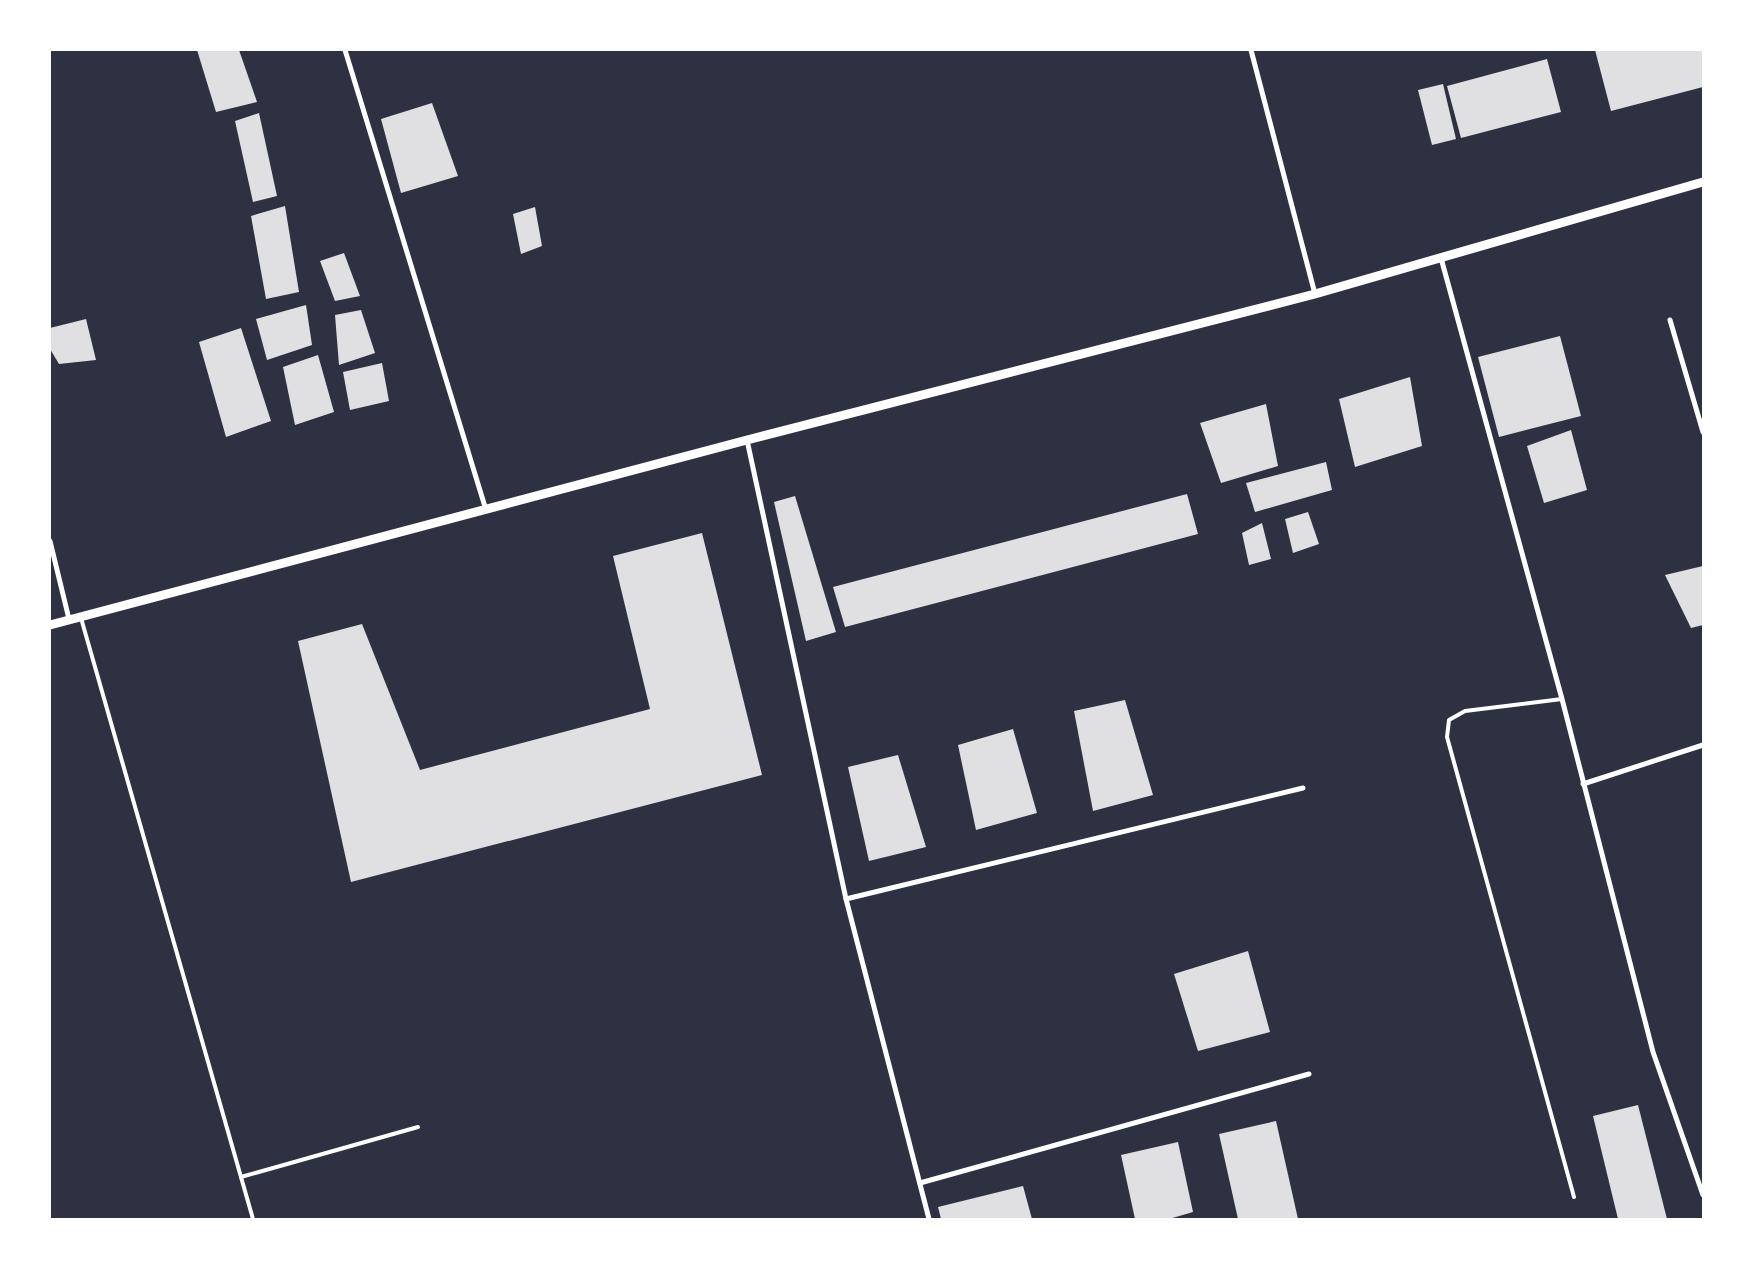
<svg xmlns="http://www.w3.org/2000/svg" width="1753" height="1269" viewBox="0 0 1753 1269" font-family="'Alegreya Sans',sans-serif">
  <style>
    .building { fill: #e0e0e3 }
    .lines { fill: none; stroke-linecap: round; stroke-linejoin: round }
    .service { stroke: #fff; stroke-width: 4 }
    .minor { stroke: #fff; stroke-width: 5 }
    .tertiary { stroke: #fff; stroke-width: 9 }
  </style>
  <rect width="100%" height="100%" fill="#2d3142"/>
  <g class="building">
    <polygon points="197,50 239,50 257,102 216,112"/>
    <polygon points="1595,50 1703,50 1703,87 1611,111"/>
    <polygon points="1547,59 1561,112 1461,138 1447,86"/>
    <polygon points="1443,84 1456,139 1432,145 1418,90"/>
    <polygon points="432,103 458,176 401,193 381,119"/>
    <polygon points="259,113 277,196 253,202 235,121"/>
    <polygon points="285,206 299,292 266,299 251,216"/>
    <polygon points="535,207 542,246 521,254 513,214"/>
    <polygon points="344,253 360,296 335,301 320,261"/>
    <polygon points="306,305 312,345 267,360 256,319"/>
    <polygon points="361,310 375,353 339,365 335,315"/>
    <polygon points="86,319 96,360 59,364 50,349 50,328"/>
    <polygon points="241,328 271,421 226,437 199,342"/>
    <polygon points="1560,336 1581,416 1499,437 1478,357"/>
    <polygon points="318,355 334,412 295,425 283,367"/>
    <polygon points="382,363 389,401 350,410 343,372"/>
    <polygon points="1410,377 1422,446 1355,467 1339,399"/>
    <polygon points="1266,404 1278,466 1221,483 1200,423"/>
    <polygon points="1571,430 1587,490 1544,503 1527,446"/>
    <polygon points="1326,462 1332,490 1255,512 1246,483"/>
    <polygon points="1187,494 1198,534 845,627 833,587"/>
    <polygon points="795,496 836,632 806,641 774,502"/>
    <polygon points="1308,512 1319,544 1293,553 1285,519"/>
    <polygon points="1262,523 1271,559 1249,565 1242,533"/>
    <polygon points="702,533 762,775 351,882 298,641 362,624 420,770 650,709 613,556"/>
    <polygon points="1703,566 1703,625 1691,628 1665,575"/>
    <polygon points="1125,700 1153,795 1093,811 1074,711"/>
    <polygon points="1013,729 1037,813 976,830 958,745"/>
    <polygon points="898,755 926,847 869,861 848,767"/>
    <polygon points="1248,951 1270,1032 1198,1051 1174,974"/>
    <polygon points="1638,1105 1667,1219 1618,1219 1593,1116"/>
    <polygon points="1276,1121 1298,1219 1238,1219 1219,1134"/>
    <polygon points="1178,1142 1193,1212 1169,1219 1135,1219 1121,1155"/>
    <polygon points="1023,1186 1032,1219 941,1219 938,1207"/>
  </g>
  <g class="lines">
    <g class="service">
      <polyline points="81,618 253,1219"/>
      <polyline points="1562,699 1465,711 1449,720 1447,737 1574,1197"/>
      <polyline points="241,1177 418,1127"/>
    </g>
    <g class="minor">
      <polyline points="345,50 486,510"/>
      <polyline points="1251,50 1315,294"/>
      <polyline points="1441,258 1562,699 1653,1052 1703,1195"/>
      <polyline points="1670,320 1703,432"/>
      <polyline points="747,440 846,899 929,1219"/>
      <polyline points="50,541 69,619"/>
      <polyline points="1583,784 1703,745"/>
      <polyline points="846,899 1303,788"/>
      <polyline points="920,1183 1309,1074"/>
    </g>
    <polyline class="tertiary" points="50,625 747,440 1315,294 1703,182"/>
  </g>
  <rect width="1753" height="1269" fill="none" stroke="#ffffff" stroke-width="102"/>
</svg>
